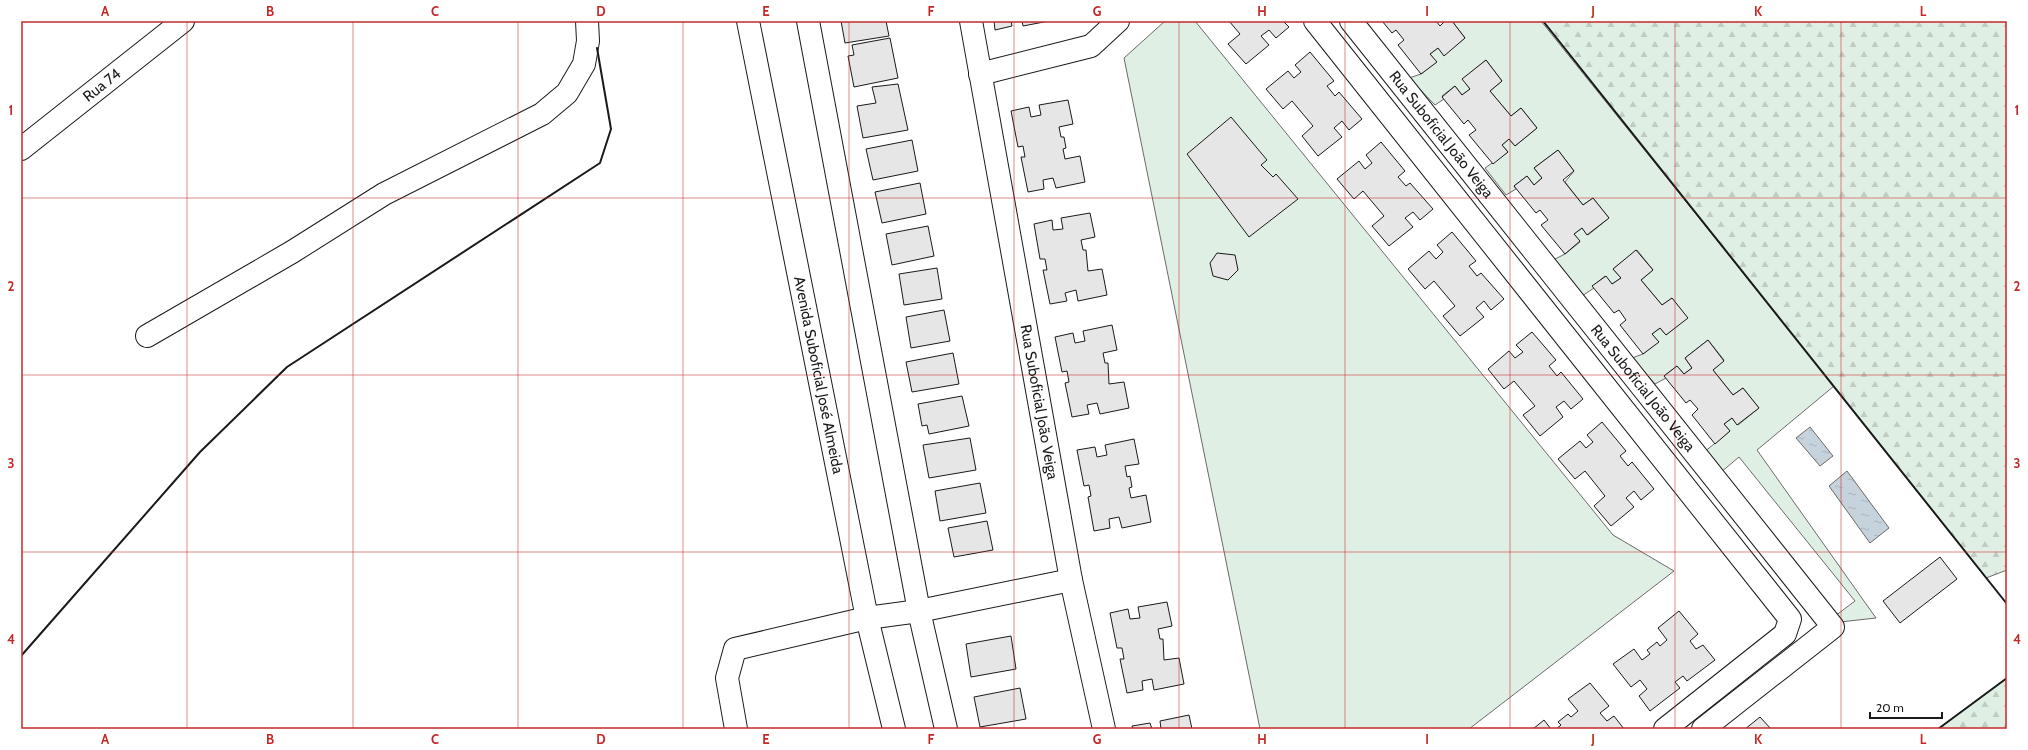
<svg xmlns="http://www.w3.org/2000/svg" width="2028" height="750" viewBox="0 0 2028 750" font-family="Cabin,sans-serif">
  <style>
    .green { fill: #e0efe3; stroke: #6a6a6a }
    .forest { fill: url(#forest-firs); stroke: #6a6a6a }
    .water { fill: url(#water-ripples); stroke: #6a6a6a }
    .building { fill: #e6e6e6; stroke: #1a1a1a }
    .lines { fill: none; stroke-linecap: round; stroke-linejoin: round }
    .minor-casing { stroke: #1a1a1a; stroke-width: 24 }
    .minor { stroke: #fff; stroke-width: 22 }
    .wall { stroke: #1a1a1a; stroke-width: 2 }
    .grid { fill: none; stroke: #c62828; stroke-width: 1; stroke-opacity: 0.55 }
    .labels { text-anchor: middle; stroke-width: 3; stroke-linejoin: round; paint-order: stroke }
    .street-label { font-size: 15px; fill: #1a1a1a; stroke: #fff }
    .neatline { fill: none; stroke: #c62828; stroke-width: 1.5 }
    .grid-label { font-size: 13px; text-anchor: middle; font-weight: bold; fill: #c62828 }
  </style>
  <defs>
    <pattern id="forest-firs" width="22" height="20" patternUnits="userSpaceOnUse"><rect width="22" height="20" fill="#e0efe3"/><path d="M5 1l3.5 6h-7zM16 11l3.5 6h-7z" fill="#c0ccc2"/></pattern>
    <pattern id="water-ripples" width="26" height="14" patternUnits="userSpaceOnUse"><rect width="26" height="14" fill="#c6d2dc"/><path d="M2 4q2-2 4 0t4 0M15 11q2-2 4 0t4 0" fill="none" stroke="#aab4bc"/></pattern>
  </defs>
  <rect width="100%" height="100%" fill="#fff"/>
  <g class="green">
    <polygon points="1165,21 1195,21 1613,535 1674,571 1469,729 1260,729 1124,58"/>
    <polygon points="1452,21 1541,21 1834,386 1757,450 1876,618 1840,622 1835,616 1855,601 1739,457 1720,473 1703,453 1730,431 1724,424 1732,418 1738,425 1759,408 1743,388 1733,395 1713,370 1724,360 1708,340 1685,358 1692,368 1684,374 1677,366 1664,376 1666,378 1655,384 1632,358 1643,354 1658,342 1652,334 1660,328 1666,335 1687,318 1672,298 1662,305 1641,280 1653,270 1637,250 1613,269 1621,278 1612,284 1605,276 1593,286 1594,288 1582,296 1553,260 1565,254 1580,242 1574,234 1582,228 1588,235 1609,218 1593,198 1583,205 1565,182 1574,171 1558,150 1534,168 1542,178 1534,185 1527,176 1514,186 1516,189 1506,195 1485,168 1508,152 1502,145 1509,139 1515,146 1537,128 1521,108 1511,116 1490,91 1502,81 1486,60 1463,79 1470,89 1462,95 1455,86 1442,96 1444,99 1435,105 1409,78 1421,74 1436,62 1430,54 1438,48 1444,55 1465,38"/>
  </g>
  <g class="forest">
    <polygon points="1543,21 2007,21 2007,570 1986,578"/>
    <polygon points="2007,678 2007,729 1938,729"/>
  </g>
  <g class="water">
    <polygon points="1810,427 1833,456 1820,466 1796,438"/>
    <polygon points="1847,471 1889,528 1870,543 1829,486"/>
  </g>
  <g class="building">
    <polygon points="841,21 886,21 889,36 845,43"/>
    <polygon points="994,21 1011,21 1012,26 995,30"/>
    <polygon points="1022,21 1049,21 1023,26"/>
    <polygon points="1229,21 1283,21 1289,27 1276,38 1269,30 1261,36 1269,45 1246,64 1228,44 1240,34"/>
    <polygon points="1382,21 1436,21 1440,26 1445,21 1452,21 1465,38 1444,56 1438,48 1430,54 1437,62 1421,74 1398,45 1404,40 1396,30 1392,33"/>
    <polygon points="890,38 898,78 854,87 848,56 854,55 852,45"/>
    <polygon points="1310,52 1334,81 1327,86 1335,96 1339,92 1362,119 1349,130 1342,121 1334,128 1342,137 1318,156 1302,136 1313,126 1292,101 1283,109 1266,89 1288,71 1294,78 1301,72 1295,65"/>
    <polygon points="1486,60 1502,81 1490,91 1511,116 1521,108 1537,128 1515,146 1509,139 1502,145 1508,152 1493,164 1469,135 1476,130 1468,120 1464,124 1442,97 1455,86 1462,95 1470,89 1462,79"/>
    <polygon points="898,84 908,130 863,138 857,106 876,103 872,87"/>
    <polygon points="1068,100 1073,124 1059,127 1061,137 1064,137 1066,148 1063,149 1065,159 1080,156 1085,182 1056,188 1053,178 1043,180 1044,189 1028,192 1021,157 1025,157 1023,146 1018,147 1011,111 1029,107 1031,117 1041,115 1039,105"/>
    <polygon points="1231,117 1267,160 1261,165 1273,177 1276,174 1298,199 1249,237 1187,154"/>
    <polygon points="912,140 918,171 873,180 866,149"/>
    <polygon points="1381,142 1405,171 1398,177 1406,186 1410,183 1433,209 1420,220 1413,212 1405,218 1413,227 1389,246 1372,226 1384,216 1363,191 1354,199 1337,179 1359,161 1365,169 1372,163 1366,155"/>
    <polygon points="1558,150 1574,171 1563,180 1583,205 1593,198 1609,218 1587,235 1582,228 1574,234 1580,241 1565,254 1541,225 1548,220 1540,210 1536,213 1514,186 1527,176 1534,185 1542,178 1534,168"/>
    <polygon points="920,183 926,214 882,223 875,192"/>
    <polygon points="1090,213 1095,237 1081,240 1083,250 1086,250 1088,271 1102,269 1107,295 1078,301 1076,290 1065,293 1067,301 1050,304 1043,270 1047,270 1045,259 1040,259 1034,224 1052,220 1053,230 1063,229 1061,218"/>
    <polygon points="928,226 934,256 892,265 886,234"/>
    <polygon points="1452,232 1476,261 1469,266 1477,276 1481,273 1504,299 1491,310 1484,301 1476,308 1484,317 1460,336 1443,316 1455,306 1434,281 1425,289 1408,269 1429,251 1436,259 1443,252 1437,245"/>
    <polygon points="1636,250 1653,270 1641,280 1662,305 1672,298 1688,318 1666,335 1660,328 1652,334 1659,342 1643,354 1620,325 1626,320 1619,310 1614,313 1592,286 1606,276 1612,284 1621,278 1613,269"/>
    <polygon points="1217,253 1235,255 1238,270 1228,280 1213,276 1210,263"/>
    <polygon points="937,268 942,299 904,305 899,274"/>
    <polygon points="944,310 950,341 911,348 906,317"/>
    <polygon points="1112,325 1117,350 1103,353 1105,363 1108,363 1109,384 1124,382 1129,408 1100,414 1097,403 1087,405 1089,414 1072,417 1065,383 1069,382 1067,371 1062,372 1055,337 1073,333 1075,343 1085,341 1083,331"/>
    <polygon points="1532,332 1556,360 1549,366 1557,376 1561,372 1583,399 1571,409 1564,401 1556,407 1563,417 1540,436 1523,415 1535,406 1514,381 1504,389 1488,369 1509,351 1515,358 1523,352 1516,345"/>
    <polygon points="1708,340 1724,361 1713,370 1733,395 1743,388 1759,408 1737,425 1732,418 1724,424 1730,431 1715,444 1692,415 1698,409 1690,400 1686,403 1664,376 1677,366 1684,374 1692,368 1685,358"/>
    <polygon points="953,353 959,384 912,392 906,362"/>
    <polygon points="962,396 969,426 929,434 927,425 922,426 918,404"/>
    <polygon points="1602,422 1626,451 1620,456 1628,466 1632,462 1654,489 1641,500 1634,491 1626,498 1634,507 1611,526 1594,506 1605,496 1585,471 1575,479 1558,459 1580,441 1586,448 1593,442 1587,435"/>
    <polygon points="970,438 976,470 929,478 923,445"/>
    <polygon points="1134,439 1139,464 1125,466 1127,477 1130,476 1132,487 1129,488 1131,498 1146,495 1151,522 1122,528 1119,517 1109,519 1110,528 1094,531 1088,497 1091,496 1089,485 1084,486 1077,450 1095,447 1097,457 1107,455 1105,445"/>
    <polygon points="980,483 986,513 940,521 935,491"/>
    <polygon points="987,521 993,550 954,557 948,528"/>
    <polygon points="1940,557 1957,579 1900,623 1883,601"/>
    <polygon points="1167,602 1172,626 1158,629 1160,639 1163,639 1164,660 1179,658 1184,684 1154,690 1152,679 1142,681 1143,690 1127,693 1120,659 1124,659 1122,648 1117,648 1110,613 1128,609 1130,619 1140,618 1138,607"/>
    <polygon points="1679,611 1698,634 1690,641 1696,649 1703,645 1715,660 1687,681 1683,676 1675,682 1680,688 1650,711 1639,696 1647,689 1640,680 1631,687 1613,664 1634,649 1642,660 1650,654 1647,650 1657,642 1660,646 1667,640 1658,628"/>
    <polygon points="1011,636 1016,669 971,677 966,644"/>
    <polygon points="1590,683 1609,706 1600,713 1607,721 1614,716 1624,729 1556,729 1561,725 1558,722 1568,714 1571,717 1578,711 1568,699"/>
    <polygon points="1020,688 1026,719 980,727 974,697"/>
    <polygon points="1189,715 1192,729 1161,729 1160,721"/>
    <polygon points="1760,717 1771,729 1745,729"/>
    <polygon points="1544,720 1551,729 1533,729"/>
    <polygon points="1150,723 1152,729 1133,729 1132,726"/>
  </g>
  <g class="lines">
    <defs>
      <g id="minor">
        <path id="s1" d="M748 21 867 618 894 729"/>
        <polyline points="808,21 919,611 946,729"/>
        <path id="s2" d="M971 21 1071 580 1104 729"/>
        <polyline points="1315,21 1790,619 1785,634 1665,729"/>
        <path id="s3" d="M1351 21 1833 627 1703 729"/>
        <polyline points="980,74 1091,46 1118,21"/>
        <path id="s4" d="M21 149 183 21"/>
        <polyline points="147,336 292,252 384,194 542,114 567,93 584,64 588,41 587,21"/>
        <polyline points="736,729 727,678 735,649 867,618 919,611 1071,580"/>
      </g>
    </defs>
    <use href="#minor" class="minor-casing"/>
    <use href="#minor" class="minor"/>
    <g class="wall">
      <polyline points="1543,21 2007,604"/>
      <polyline points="21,656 200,452 287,367 600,163 611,129 597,48"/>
      <polyline points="1938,729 2007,678"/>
    </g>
  </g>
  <path class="grid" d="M187 21V729M353 21V729M518 21V729M683 21V729M849 21V729M1014 21V729M1179 21V729M1345 21V729M1510 21V729M1675 21V729M1841 21V729M21 198H2007M21 375H2007M21 552H2007"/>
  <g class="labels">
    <g class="street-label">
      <text dy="5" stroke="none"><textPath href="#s4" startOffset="103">Rua 74</textPath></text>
      <text dy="5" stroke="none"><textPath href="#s3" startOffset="145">Rua Suboficial João Veiga</textPath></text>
      <text dy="5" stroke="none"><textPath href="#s1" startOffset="361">Avenida Suboficial José Almeida</textPath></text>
      <text dy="5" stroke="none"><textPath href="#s3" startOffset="469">Rua Suboficial João Veiga</textPath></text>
      <text dy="5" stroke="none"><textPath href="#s2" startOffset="387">Rua Suboficial João Veiga</textPath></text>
    </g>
  </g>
  <rect width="2028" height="750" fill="none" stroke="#ffffff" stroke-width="44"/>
  <path d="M1870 712v6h72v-6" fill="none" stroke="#1a1a1a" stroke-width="2"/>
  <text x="1876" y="712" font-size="12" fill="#1a1a1a" stroke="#ffffff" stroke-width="3" paint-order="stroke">20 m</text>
  <rect x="22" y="22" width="1984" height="706" class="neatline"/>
  <g class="grid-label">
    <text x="105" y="16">A</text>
    <text x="270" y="16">B</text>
    <text x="435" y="16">C</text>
    <text x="601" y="16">D</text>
    <text x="766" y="16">E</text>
    <text x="931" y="16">F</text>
    <text x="1097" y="16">G</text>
    <text x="1262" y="16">H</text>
    <text x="1427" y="16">I</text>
    <text x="1593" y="16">J</text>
    <text x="1758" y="16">K</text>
    <text x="1923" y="16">L</text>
    <text x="11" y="115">1</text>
    <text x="2017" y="115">1</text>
    <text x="11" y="291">2</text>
    <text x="2017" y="291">2</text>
    <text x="11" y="468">3</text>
    <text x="2017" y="468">3</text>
    <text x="11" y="644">4</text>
    <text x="2017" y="644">4</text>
    <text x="105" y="744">A</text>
    <text x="270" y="744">B</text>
    <text x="435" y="744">C</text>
    <text x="601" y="744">D</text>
    <text x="766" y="744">E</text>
    <text x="931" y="744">F</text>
    <text x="1097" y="744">G</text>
    <text x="1262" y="744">H</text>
    <text x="1427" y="744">I</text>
    <text x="1593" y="744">J</text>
    <text x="1758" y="744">K</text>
    <text x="1923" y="744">L</text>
  </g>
</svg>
